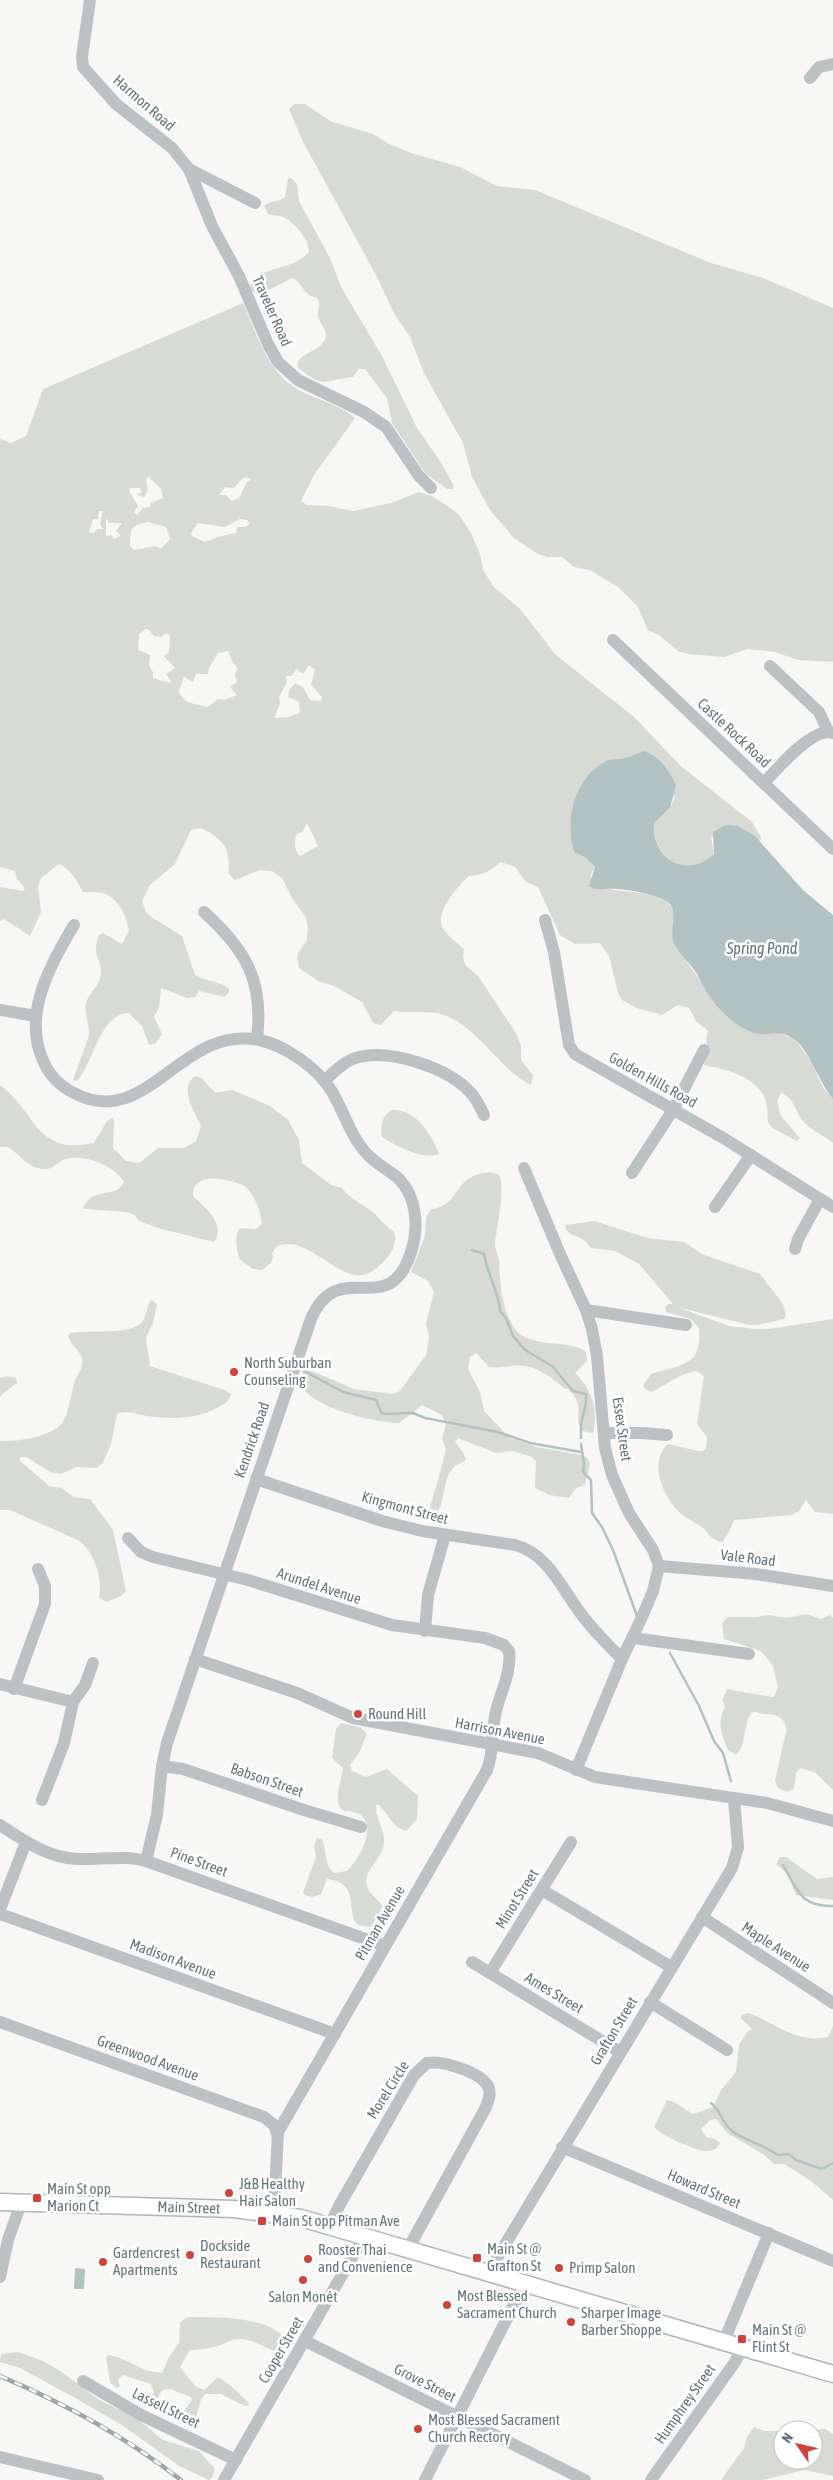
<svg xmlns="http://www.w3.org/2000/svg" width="833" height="2480" viewBox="0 0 833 2480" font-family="'Asap Condensed',sans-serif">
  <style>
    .green { fill: #d8dbd4; fill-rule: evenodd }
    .water { fill: #b2c1c2 }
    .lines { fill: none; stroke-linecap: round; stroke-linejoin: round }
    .stream { stroke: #b2c1c2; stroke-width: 2.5 }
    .major-casing { stroke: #b0b6b8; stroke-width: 19 }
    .minor { stroke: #bcc2c4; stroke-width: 12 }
    .major { stroke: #fff; stroke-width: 16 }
    .rail-casing { stroke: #9da6a8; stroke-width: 4.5 }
    .rail { stroke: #fff; stroke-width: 2.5; stroke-dasharray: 8; stroke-linecap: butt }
    .poi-dot { fill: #cf433c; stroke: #fff; stroke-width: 2 }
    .labels { text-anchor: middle; stroke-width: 5; stroke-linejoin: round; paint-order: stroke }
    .street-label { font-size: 15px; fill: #65777c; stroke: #fff }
    .poi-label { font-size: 15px; fill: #65777c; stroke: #fff; text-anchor: start }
    .water-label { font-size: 16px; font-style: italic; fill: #607677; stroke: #fff }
  </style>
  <rect width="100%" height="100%" fill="#f7f7f5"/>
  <g class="green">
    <polygon points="294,104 305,104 330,121 373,134 389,144 414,154 460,167 497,186 535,190 711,263 763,278 833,308 833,662 798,660 775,652 748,649 724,657 688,654 678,651 659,635 648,630 638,607 618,587 590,570 574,567 562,557 548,557 538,554 514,538 490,510 472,477 463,443 424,373 410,337 395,315 376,275 302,140 289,109"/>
    <path d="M291 178 297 184 299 201 331 260 341 287 382 356 417 428 440 461 454 486 453 489H447L426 474 392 423 387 398 365 369H359L353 377C322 380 327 390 298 368L297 363C303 352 317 352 324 341 330 332 320 325 318 316 317 311 321 305 318 300 316 296 311 297 308 294 302 289 300 281 292 278L271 289 255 293 250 289 251 283C265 265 294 270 309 252 309 239 295 224 284 217 279 215 273 216 268 214L264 206C269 200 278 203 285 197L288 179Z"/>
    <path d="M243 303C257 334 267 372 299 390 317 400 339 404 355 418L314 475 301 501 307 505 329 506 353 511 391 503 419 492 432 496 452 509 459 515 471 533 480 554 483 570 494 587 520 609 556 655 634 717 682 767 752 822 761 837 760 842 755 836 711 837 714 854C686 880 652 858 654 823L670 808 675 798 644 751C637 753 632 756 625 758 620 760 612 758 606 761 574 778 564 820 574 852L586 858 595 867 590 876C596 880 603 887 610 889 625 893 664 891 672 908 677 920 671 934 678 950L722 1010 738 1024 751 1032 768 1034 777 1032 795 1039 812 1063 823 1088 833 1099V1143C824 1135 810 1130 803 1121 796 1113 793 1096 781 1093L777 1101 781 1116 800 1138 797 1141 772 1128 768 1122C767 1117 768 1111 767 1106 762 1077 727 1070 704 1065L708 1049 706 1039 708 1031 696 1021 689 1008 678 1005 662 1015 637 1008 622 1000 618 993 609 956 600 943 575 944 560 935 538 887 526 882 515 867 501 862C490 871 484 875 469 876 458 886 432 914 444 930 449 937 457 943 464 949L463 956 465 965 478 976 517 1035 521 1046V1060L533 1075 531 1085C495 1067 478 1023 437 1013 427 1011 407 1013 394 1011L381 1025 373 1023 362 1002 334 986 318 981 299 968 297 955 307 940 308 928 306 918 292 898 282 878 272 871 260 870 235 880 229 874C228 868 229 863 228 857 227 842 213 834 201 828L191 830 175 864 150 885 142 901 146 912 151 917 182 936 195 975C207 982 219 980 229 989V992L225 997 199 991 195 997 187 998 161 988 159 1008 154 1017 162 1034 155 1044 149 1045 142 1026 129 1013C100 1013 94 1062 77 1081L73 1080 89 1036C90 1025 84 1015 86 1004 88 993 101 986 101 972 101 956 91 958 99 935L103 933 122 944 129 930C126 913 115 891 94 892 89 892 88 893 83 892 76 880 71 869 59 864L41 878 38 886 41 912 30 936 4 919 0 921V887L23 891 25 888 17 879 15 871 0 867V439L11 443 26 436 43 389ZM148 476 161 489 163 498 151 503 150 507 143 508 137 515 134 512 138 506 129 491 131 488H140L142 492 137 495 144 497 148 490 146 481ZM244 477 252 479 247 482 239 498 231 501 226 495H219L225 487 234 488ZM103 511 100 523 103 529H97L94 533 89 532 93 519H98L99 511ZM106 518 109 523H122L116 531 121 536 114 539 111 535 106 536ZM240 519 247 520 250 524 245 527H237L236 533C223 535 218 537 205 542L192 536 191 533 198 523 225 527ZM148 522 166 527 170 539 161 549 155 546 134 550 130 546C130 528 131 525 148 522ZM146 629H148L154 636 161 637 166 633 170 636 169 652 164 656 175 668 166 674 171 681 170 683 153 678V672L149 666 150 655 138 650 139 634ZM228 651 233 663 238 668 235 674 237 682 230 687 237 695 224 700 218 699 208 707C197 704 182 704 179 691L184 677 193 682 196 674H208L209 668 218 653ZM309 665 315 670 311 685 322 697 321 701 310 700 303 687 295 683 289 690 288 697 299 702 300 713 288 717 274 718 280 704 279 697 287 682 286 676H292L296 669 303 674ZM307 823 318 846 300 856C295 852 293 841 297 834L302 832Z"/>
    <path d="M195 1076 202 1078 215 1093 232 1090 270 1106 288 1120 299 1140 302 1163 331 1185 342 1188C349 1199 364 1204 375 1214 379 1218 383 1223 388 1227 390 1230 392 1229 394 1232 397 1239 394 1248 390 1254 383 1262 374 1273 363 1275 337 1280 304 1232 276 1247L272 1253 273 1257 271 1263 262 1270 253 1269 239 1259C237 1248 233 1237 240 1228L256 1229 262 1224C261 1213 254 1192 244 1186 230 1179 192 1170 193 1196 204 1207 227 1224 214 1242L158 1228 139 1221 135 1215 127 1212 86 1209 83 1208C93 1185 116 1200 124 1182 114 1165 84 1154 65 1159 58 1162 52 1170 44 1169 27 1168 21 1155 8 1147H0V1085C36 1111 35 1156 94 1143L107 1121 112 1118 114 1121 113 1148 126 1161 139 1163 158 1148H184L196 1141 201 1126C195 1112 178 1089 195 1076Z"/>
    <path d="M392 1110C415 1108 433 1136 439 1154 422 1160 396 1146 382 1137 380 1126 382 1115 392 1110Z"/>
    <path d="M489 1172 498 1174C507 1182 496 1231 495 1244 495 1250 498 1254 499 1259 500 1282 501 1309 515 1329 529 1349 572 1339 586 1352L587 1361 575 1373C592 1389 597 1407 594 1430L593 1433 582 1431C572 1413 587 1408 568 1389H565C550 1376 533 1363 512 1366 503 1367 498 1368 489 1367L476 1353 470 1357 468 1369 480 1392 484 1411 510 1438 537 1447 581 1455 586 1457 590 1463 585 1485 576 1488 569 1498 549 1495 535 1488 536 1461 532 1457 513 1451 496 1453 458 1438 455 1442 464 1454 466 1460C463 1462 458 1464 455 1466 441 1478 447 1503 435 1515L431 1514 430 1508 446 1450 442 1438 446 1425 442 1415 422 1405 399 1423C376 1423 301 1406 299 1379L304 1371 310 1370 354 1389 393 1394 400 1391 426 1355 429 1337 426 1323 434 1292 428 1281 411 1272 425 1236 426 1217 431 1209C462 1206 451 1176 489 1172Z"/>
    <path d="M594 1221 648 1238 684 1242 704 1255 760 1274 783 1304 786 1315 784 1319 758 1325H749L677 1307 729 1326 755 1329H769L833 1319V1514L815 1512 806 1500 799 1511 792 1515 734 1520 729 1532 722 1542C712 1540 711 1536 704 1529 696 1522 686 1519 678 1511 663 1496 648 1461 668 1444L698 1451H703L706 1448 707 1437 697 1424 704 1376 696 1371 682 1375 652 1392 645 1389 643 1385 651 1374C680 1364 702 1368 699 1328L691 1319 666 1312 665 1307 668 1304H673L639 1264 615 1251 591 1248C580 1232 573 1240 565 1228L566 1225Z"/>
    <path d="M151 1300 157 1304 153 1323 146 1338 150 1366 225 1390 231 1394 228 1401C204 1419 176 1420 147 1416 136 1415 129 1409 117 1414L111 1444 102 1464 96 1468 77 1467 61 1474 52 1473 26 1457H21L19 1460 49 1486 62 1488 73 1497 90 1499 113 1530 126 1591 121 1596 106 1602 99 1597C103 1577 94 1554 80 1541L10 1510H0V1441C17 1442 55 1437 64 1420 69 1410 71 1395 74 1383 77 1374 84 1369 82 1358 79 1349 70 1344 68 1336L70 1333C86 1330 133 1335 142 1322 147 1316 146 1307 151 1300Z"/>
    <polygon points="7,1376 16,1378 17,1383 0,1396 0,1378"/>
    <path d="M807 1614 821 1619 830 1615 833 1618V1790L816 1773 800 1768 796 1773 794 1789 786 1792 778 1788 775 1780 786 1732C787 1717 776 1714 764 1714 759 1714 757 1711 752 1712 742 1725 747 1746 736 1755L728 1750C721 1734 717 1722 725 1706L722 1700 727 1689 771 1697H774L778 1687 773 1666 761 1651 724 1639 722 1623 728 1617H756L769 1615 786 1618Z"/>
    <path d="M341 1723 360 1727 367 1734 360 1751 350 1765 352 1771 366 1777 387 1769 418 1796 417 1819 406 1831 397 1827 379 1805H376C375 1818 385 1829 384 1843 384 1858 360 1871 368 1889 371 1895 379 1900 383 1907L371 1927C368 1926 362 1927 359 1925 344 1917 363 1882 327 1879L321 1894 312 1897 305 1895 303 1892 316 1857 314 1846 317 1838 322 1839C327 1851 324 1865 334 1873L347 1871C364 1854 384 1811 344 1811 331 1803 342 1780 343 1768L332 1758 336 1729Z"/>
    <polygon points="780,1857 786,1857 817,1879 833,1877 833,1900 796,1895 787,1873 776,1864"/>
    <path d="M748 2013C776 2023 796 2044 828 2037L833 2026V2200L811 2181 784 2164H774L763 2154 727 2133 716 2119 710 2120 701 2129 706 2137 715 2139 720 2143 716 2149C712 2150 709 2151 705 2151 694 2150 660 2135 654 2127L667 2100 674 2102 693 2114 713 2107 721 2090 736 2072 739 2045 747 2032 752 2029 741 2018V2015Z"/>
    <path d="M188 2317C216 2317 274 2315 289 2344L281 2352C267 2351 255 2339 240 2339 232 2339 228 2342 221 2345 213 2348 198 2350 190 2350L180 2367 195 2386 204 2390 218 2377 231 2386 249 2403 248 2406H245L221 2394H205L201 2399 194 2425 191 2427 179 2422 178 2419 192 2400 191 2397 170 2389 163 2390 152 2406 149 2404 154 2392 151 2384 123 2375 118 2379 120 2386 117 2388 110 2383 106 2357 108 2355C127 2357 142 2373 162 2373L168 2359 179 2343 180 2322Z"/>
    <polygon points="18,2352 43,2361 62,2372 99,2400 135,2417 163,2440 199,2451 215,2469 212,2478 209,2480 179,2466 122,2425 77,2399 20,2368 0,2362 1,2354"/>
    <polygon points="754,2427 765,2431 783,2431 783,2460 813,2460 813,2430 796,2430 825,2429 833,2434 833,2476 804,2470 763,2480 721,2480 744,2448 747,2437"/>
  </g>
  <g class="water">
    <path d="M644 751C661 757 668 769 676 785L670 808 654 823C651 858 686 880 714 854L713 832 726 825 738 826 755 836 803 890 833 915V1099C820 1084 808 1048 794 1039 780 1030 775 1035 761 1034 743 1033 723 1014 712 1000 706 992 702 983 697 974 690 962 677 954 673 940 670 929 678 912 669 903 660 895 630 890 618 889 606 888 598 892 589 886L595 867 586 858 574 852C564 820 574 778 606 761 612 758 620 760 625 758 632 756 637 753 644 751Z"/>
    <polygon points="75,2268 85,2269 84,2289 74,2289"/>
  </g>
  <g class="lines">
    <g class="stream">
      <path d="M472 1250 484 1254C487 1273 500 1296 500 1311L506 1318 513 1336 525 1350 552 1366 573 1391 586 1394V1403L581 1424V1438"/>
      <polyline points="304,1371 343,1392 376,1400 381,1412 384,1414 413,1413 425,1418 498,1432 530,1443 581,1452"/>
      <polyline points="581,1444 584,1464 583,1472 591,1480 592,1513 602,1527 613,1550 637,1616"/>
      <polyline points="670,1653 699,1706 714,1741 723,1753 731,1781"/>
      <path d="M783 1865C797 1889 800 1907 833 1906"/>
      <path d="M711 2103C721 2111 722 2123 732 2131 745 2141 763 2144 778 2155L789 2154 796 2160 822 2169 833 2163"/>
    </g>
    <defs>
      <g id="major">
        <path id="s1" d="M0 2202 234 2209 301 2218 833 2374"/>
      </g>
    </defs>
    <use href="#major" class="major-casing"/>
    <g class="minor">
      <polyline points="90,0 82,57 83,67 116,104 172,148 189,169 212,226 239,276 268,344 278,362 298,380 364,412 386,427 419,476 431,488"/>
      <polyline points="810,78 819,67 833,64"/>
      <polyline points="189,169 255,203"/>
      <polyline points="613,640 833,849"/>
      <polyline points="770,666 819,712 828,731"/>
      <path d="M764 783C777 769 813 726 833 733"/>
      <path d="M204 912C246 950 264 981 257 1039"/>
      <polyline points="545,920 554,952 569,1045 575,1054 725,1139 833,1207"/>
      <path d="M74 925C51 963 23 1013 42 1058 48 1074 60 1086 74 1093 147 1132 181 1024 259 1040 285 1045 317 1068 331 1090 344 1111 350 1136 367 1154 376 1164 389 1170 399 1179 417 1197 419 1228 411 1252 389 1323 339 1254 311 1319L167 1743 162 1766 157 1815 146 1861"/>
      <polyline points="0,1010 36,1016"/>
      <path d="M324 1081C334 1072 345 1060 359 1057 391 1049 448 1068 470 1092 477 1099 480 1107 484 1115"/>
      <polyline points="524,1168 560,1254 586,1310 592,1329 597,1356 605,1448 612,1475 629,1513 653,1550 659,1566 653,1591 642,1617 622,1659 576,1770"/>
      <polyline points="632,1173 673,1110 704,1050"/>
      <polyline points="715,1207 751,1155"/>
      <polyline points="795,1249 798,1239 820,1199"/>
      <polyline points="586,1310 686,1325"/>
      <polyline points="604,1433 642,1433 667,1435"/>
      <path d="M256 1479 382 1521 422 1531 515 1545C549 1553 565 1595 585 1619 596 1633 609 1646 622 1659"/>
      <path d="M128 1538 141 1552 153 1557 248 1580 392 1625 485 1638 504 1645 509 1651C512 1674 499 1694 495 1716 491 1735 494 1752 487 1770L278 2132 274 2213"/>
      <polyline points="659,1566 756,1574 833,1586"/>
      <polyline points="425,1631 428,1595 445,1535"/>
      <polyline points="633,1638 749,1654"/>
      <polyline points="195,1659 297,1693 353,1718 538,1753 595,1777 767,1803 833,1821"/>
      <polyline points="0,1684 73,1702"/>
      <polyline points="14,1689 45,1604 45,1586 38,1569"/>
      <polyline points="162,1766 183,1769 304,1810 361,1827"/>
      <polyline points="42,1800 64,1743 73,1702 85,1685 93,1663"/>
      <path d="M0 1825C23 1840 48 1858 77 1859 100 1860 124 1855 146 1861L385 1946"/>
      <polyline points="542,1890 671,1967"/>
      <polyline points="0,1909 26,1842"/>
      <polyline points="0,1914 335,2034"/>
      <polyline points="702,1917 833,2003"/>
      <polyline points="472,1962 620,2052"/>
      <polyline points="490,1973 571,1842"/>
      <polyline points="650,2002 727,2050"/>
      <polyline points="0,2022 264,2117 274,2125 277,2134"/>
      <polyline points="562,2147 833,2261"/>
      <path d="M330 2225 339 2206 414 2075 427 2063C442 2060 480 2072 488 2086 492 2094 488 2102 485 2109L408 2249"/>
      <polyline points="491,2273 497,2258 732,1868 738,1847 734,1798"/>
      <polyline points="0,2277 8,2240 21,2203"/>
      <polyline points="305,2341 585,2480"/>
      <polyline points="724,2341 769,2233"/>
      <polyline points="83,2381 141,2415 236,2460"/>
      <polyline points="0,2457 98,2480"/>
      <polyline points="224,2480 365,2235"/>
      <polyline points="425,2480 525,2283"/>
      <polyline points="651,2480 735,2362 743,2346"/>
    </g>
    <use href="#major" class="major"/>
    <defs>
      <path id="rail" d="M0 2376C64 2403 126 2437 181 2480"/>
    </defs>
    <use href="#rail" class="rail-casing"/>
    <use href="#rail" class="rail"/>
  </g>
  <g class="poi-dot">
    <circle cx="234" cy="1372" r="5"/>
    <circle cx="358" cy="1714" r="5"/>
    <circle cx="229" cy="2193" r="5"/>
    <rect x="32" y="2193" width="10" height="10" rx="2.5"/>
    <rect x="257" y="2216" width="10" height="10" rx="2.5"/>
    <circle cx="190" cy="2255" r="5"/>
    <rect x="472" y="2253" width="10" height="10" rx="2.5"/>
    <circle cx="308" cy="2259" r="5"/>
    <circle cx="103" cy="2262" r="5"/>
    <circle cx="559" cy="2268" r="5"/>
    <circle cx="303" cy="2280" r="5"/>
    <circle cx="447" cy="2305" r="5"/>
    <circle cx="571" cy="2322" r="5"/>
    <rect x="737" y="2334" width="10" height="10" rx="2.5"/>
    <circle cx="418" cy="2429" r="5"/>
  </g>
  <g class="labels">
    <g class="street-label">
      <text transform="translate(144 103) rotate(41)" y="5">Harmon Road</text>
      <text transform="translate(272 311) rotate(66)" y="5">Traveler Road</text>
      <text transform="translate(734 733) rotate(43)" y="5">Castle Rock Road</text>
      <text transform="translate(653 1080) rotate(29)" y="5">Golden Hills Road</text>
      <text transform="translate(622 1429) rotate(82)" y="5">Essex Street</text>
      <text transform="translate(252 1440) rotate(-71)" y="5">Kendrick Road</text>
      <text transform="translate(405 1508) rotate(15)" y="5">Kingmont Street</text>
      <text transform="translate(748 1558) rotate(7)" y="5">Vale Road</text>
      <text transform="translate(319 1586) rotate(18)" y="5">Arundel Avenue</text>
      <text transform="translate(500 1731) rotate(11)" y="5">Harrison Avenue</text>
      <text transform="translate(267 1780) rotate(19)" y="5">Babson Street</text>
      <text transform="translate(199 1862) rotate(20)" y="5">Pine Street</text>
      <text transform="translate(517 1899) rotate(-58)" y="5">Minot Street</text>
      <text transform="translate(380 1923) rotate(-60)" y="5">Pitman Avenue</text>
      <text transform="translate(776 1947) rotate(33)" y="5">Maple Avenue</text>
      <text transform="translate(173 1959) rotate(20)" y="5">Madison Avenue</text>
      <text transform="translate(554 1993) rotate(31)" y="5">Ames Street</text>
      <text transform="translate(614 2031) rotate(-59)" y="5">Grafton Street</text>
      <text transform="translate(148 2058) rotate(20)" y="5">Greenwood Avenue</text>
      <text transform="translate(388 2090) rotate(-58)" y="5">Morel Circle</text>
      <text transform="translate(704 2189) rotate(23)" y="5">Howard Street</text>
      <text dy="5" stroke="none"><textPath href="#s1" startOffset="189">Main Street</textPath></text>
      <text transform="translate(281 2350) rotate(-60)" y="5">Cooper Street</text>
      <text transform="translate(425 2383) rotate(27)" y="5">Grove Street</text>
      <text transform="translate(685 2404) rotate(-55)" y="5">Humphrey Street</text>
      <text transform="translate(166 2408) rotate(26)" y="5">Lassell Street</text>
    </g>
    <g class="poi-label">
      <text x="244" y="1368">North Suburban<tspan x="244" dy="17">Counseling</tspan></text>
      <text x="368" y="1719">Round Hill</text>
      <text x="239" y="2189">J&amp;B Healthy<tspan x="239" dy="17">Hair Salon</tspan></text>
      <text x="47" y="2194">Main St opp<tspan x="47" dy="17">Marion Ct</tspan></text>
      <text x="272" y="2226">Main St opp Pitman Ave</text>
      <text x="200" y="2251">Dockside<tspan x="200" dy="17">Restaurant</tspan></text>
      <text x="487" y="2254">Main St @<tspan x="487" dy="17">Grafton St</tspan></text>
      <text x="318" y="2255">Rooster Thai<tspan x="318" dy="17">and Convenience</tspan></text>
      <text x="113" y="2258">Gardencrest<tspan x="113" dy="17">Apartments</tspan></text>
      <text x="569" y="2273">Primp Salon</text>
      <text x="457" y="2301">Most Blessed<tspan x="457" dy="17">Sacrament Church</tspan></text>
      <text x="303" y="2302" text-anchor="middle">Salon Monét</text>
      <text x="581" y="2318">Sharper Image<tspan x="581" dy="17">Barber Shoppe</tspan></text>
      <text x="752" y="2335">Main St @<tspan x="752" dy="17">Flint St</tspan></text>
      <text x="428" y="2425">Most Blessed Sacrament<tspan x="428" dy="17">Church Rectory</tspan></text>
    </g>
    <g class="water-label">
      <text x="762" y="954">Spring Pond</text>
    </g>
  </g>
  <g transform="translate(798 2445) rotate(304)"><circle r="24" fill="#ffffff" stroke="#c1c9cb"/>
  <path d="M0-4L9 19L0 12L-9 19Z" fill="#cf433c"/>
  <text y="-8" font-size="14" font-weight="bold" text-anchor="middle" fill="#65777c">N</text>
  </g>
</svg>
